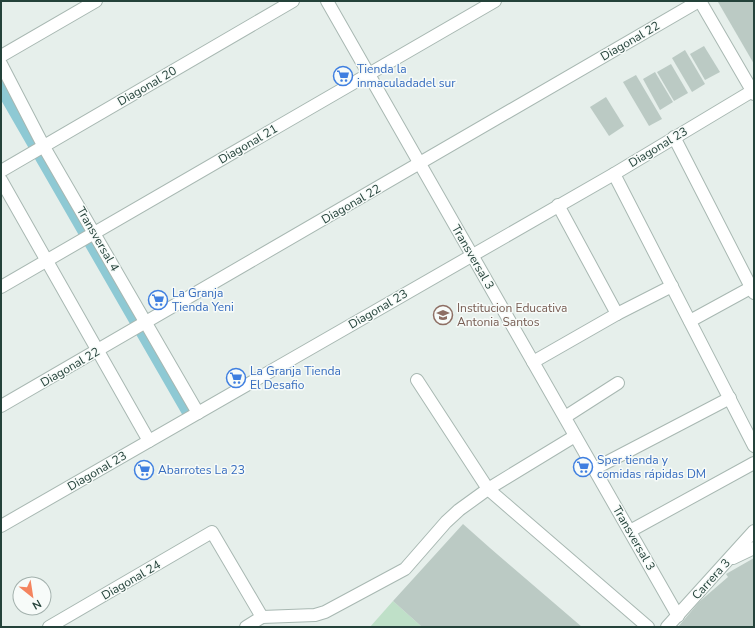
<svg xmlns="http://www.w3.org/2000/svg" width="755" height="628" viewBox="0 0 755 628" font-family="'Nunito Sans',sans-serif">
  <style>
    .green { fill: #bfe0c8 }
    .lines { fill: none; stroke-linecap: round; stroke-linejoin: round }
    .canal { stroke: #8ec9d4; stroke-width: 14 }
    .building { fill: #bbcac4 }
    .minor-casing { stroke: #a8b8b2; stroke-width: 14 }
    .minor { stroke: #fff; stroke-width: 12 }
    .labels { text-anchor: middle; stroke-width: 3; stroke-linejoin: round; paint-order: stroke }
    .street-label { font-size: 12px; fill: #24423a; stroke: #f7fbf9 }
    .shop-label { font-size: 12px; fill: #366cbe; stroke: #f7fbf9; text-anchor: start }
    .education-label { font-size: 12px; fill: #785e54; stroke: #f7fbf9; text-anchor: start }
  </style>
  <rect width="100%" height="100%" fill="#e6efeb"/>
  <polygon class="green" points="393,601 422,627 370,627"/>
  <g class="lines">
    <polyline class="canal" points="1,86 190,414"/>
  </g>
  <g class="building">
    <polygon points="720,1 754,1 754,64 718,2"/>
    <polygon points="704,46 720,72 705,80 690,54"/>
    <polygon points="685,50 705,84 692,92 672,58"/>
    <polygon points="671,64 688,93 674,101 657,72"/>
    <polygon points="655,72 673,102 660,110 643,79"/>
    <polygon points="636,75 662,119 649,126 623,82"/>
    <polygon points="606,97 624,126 609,136 590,107"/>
    <polygon points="463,524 490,548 582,627 422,627 393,601"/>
    <polygon points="754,558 754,627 678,627 699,602 728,577 726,574"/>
  </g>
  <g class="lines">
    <defs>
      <g id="minor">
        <polyline points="327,1 678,616"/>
        <polyline points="700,1 754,94"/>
        <polyline points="1,56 96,1"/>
        <polyline points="1,64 44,147 198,413"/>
        <polyline points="674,137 754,293"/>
        <polyline points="1,171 293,1"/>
        <polyline points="614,174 754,446"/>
        <polyline points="1,180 149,441"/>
        <polyline points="558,205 617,314"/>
        <polyline points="1,287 495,1"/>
        <polyline points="690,321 754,286"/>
        <polyline points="533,362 617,314 672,286"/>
        <polyline points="417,380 488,489 648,627"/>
        <polyline points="1,406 699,1"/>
        <polyline points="565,417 618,383"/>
        <polyline points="594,469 730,398"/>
        <polyline points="1,526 614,174 754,90"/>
        <polyline points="630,531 754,463"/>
        <polyline points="733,558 754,548"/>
        <polyline points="49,627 212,532 262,617"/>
        <polyline points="246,627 262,617 315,615 325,612 405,569 446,522 459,510 488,489 575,436"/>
        <polyline points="667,627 754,531"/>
      </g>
    </defs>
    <use href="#minor" class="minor-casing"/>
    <use href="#minor" class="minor"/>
  </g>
  <defs>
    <symbol id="supermarket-ring" viewBox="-11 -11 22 22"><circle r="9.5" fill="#f7fbf9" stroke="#3f7fe0" stroke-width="1.5"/><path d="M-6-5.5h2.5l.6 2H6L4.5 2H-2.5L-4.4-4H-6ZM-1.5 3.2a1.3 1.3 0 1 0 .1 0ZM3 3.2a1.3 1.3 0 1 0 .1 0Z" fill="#3f7fe0"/></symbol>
    <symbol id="school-ring" viewBox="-11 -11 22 22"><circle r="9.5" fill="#f7fbf9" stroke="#8d6e63" stroke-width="1.5"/><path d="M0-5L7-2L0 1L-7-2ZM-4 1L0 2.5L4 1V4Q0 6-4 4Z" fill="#8d6e63"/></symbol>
  </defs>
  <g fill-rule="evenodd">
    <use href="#supermarket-ring" x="332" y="65" width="22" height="22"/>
    <use href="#supermarket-ring" x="147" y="289" width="22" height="22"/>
    <use href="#school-ring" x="432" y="304" width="22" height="22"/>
    <use href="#supermarket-ring" x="225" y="367" width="22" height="22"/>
    <use href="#supermarket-ring" x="572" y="456" width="22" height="22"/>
    <use href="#supermarket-ring" x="133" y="459" width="22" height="22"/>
  </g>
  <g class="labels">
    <g class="street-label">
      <text transform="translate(630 41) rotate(-30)" y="4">Diagonal 22</text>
      <text transform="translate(147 86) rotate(-30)" y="4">Diagonal 20</text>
      <text transform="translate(248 144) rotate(-30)" y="4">Diagonal 21</text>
      <text transform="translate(658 147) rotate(-31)" y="4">Diagonal 23</text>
      <text transform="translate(351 204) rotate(-30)" y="4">Diagonal 22</text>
      <text transform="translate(98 239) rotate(60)" y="4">Transversal 4</text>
      <text transform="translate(473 257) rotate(60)" y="4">Transversal 3</text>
      <text transform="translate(378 309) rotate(-30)" y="4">Diagonal 23</text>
      <text transform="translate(70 367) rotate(-30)" y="4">Diagonal 22</text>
      <text transform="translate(97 471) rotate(-30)" y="4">Diagonal 23</text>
      <text transform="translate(634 538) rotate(60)" y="4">Transversal 3</text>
      <text transform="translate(711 579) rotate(-48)" y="4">Carrera 3</text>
      <text transform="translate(131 580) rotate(-30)" y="4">Diagonal 24</text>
    </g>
    <g class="shop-label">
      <text x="357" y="73">Tienda la<tspan x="357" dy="14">inmaculadadel sur</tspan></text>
      <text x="172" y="297">La Granja<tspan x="172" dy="14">Tienda Yeni</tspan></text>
      <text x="250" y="375">La Granja Tienda<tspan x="250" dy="14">El Desafio</tspan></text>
      <text x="597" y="464">Sper tienda y<tspan x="597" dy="14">comidas rápidas DM</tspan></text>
      <text x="158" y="474">Abarrotes La 23</text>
    </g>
    <g class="education-label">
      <text x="457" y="312">Institucion Educativa<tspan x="457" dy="14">Antonia Santos</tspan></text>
    </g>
  </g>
  <rect width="755" height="628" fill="none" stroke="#24423a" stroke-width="4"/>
  <g transform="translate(32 596) rotate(150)"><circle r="19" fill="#f7fbf9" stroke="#a3b1ad"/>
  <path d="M0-3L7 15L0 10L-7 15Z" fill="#f4845f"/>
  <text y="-6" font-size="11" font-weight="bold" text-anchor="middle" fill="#24423a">N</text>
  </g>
</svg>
